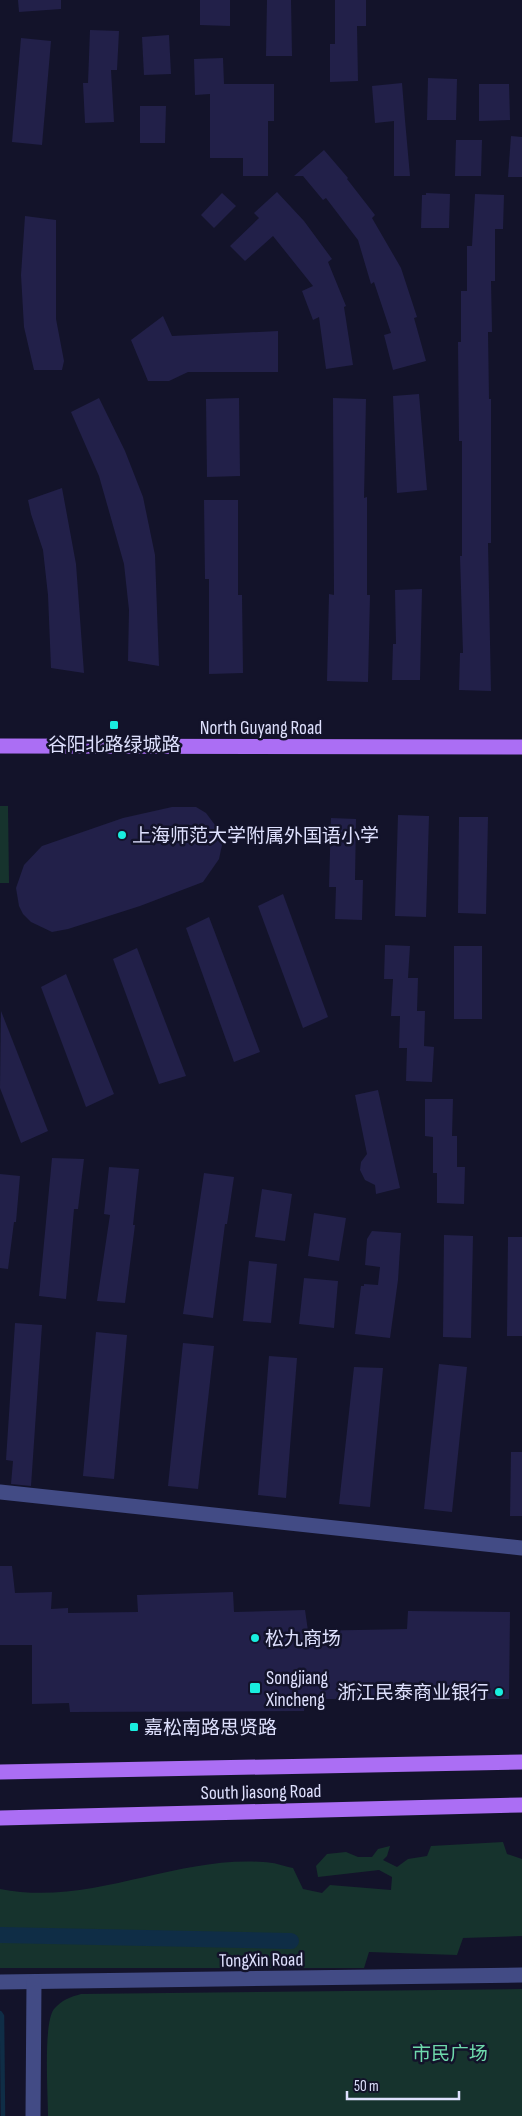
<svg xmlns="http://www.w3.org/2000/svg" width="522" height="2116" viewBox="0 0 522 2116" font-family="'Sofia Sans Condensed','Noto Sans SC',sans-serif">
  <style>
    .green { fill: #16332d }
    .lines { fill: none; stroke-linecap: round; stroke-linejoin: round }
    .stream { stroke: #0f2d46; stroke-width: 4.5 }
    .canal { stroke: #0f2d46; stroke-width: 16 }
    .building { fill: #222049 }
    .minor { stroke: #424b85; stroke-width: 15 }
    .major { stroke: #ab6ef4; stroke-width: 15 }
    .poi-dot { fill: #19eedf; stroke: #13132a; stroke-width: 2 }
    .labels { text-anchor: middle; stroke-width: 5; stroke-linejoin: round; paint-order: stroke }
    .street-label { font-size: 19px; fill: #dee0fd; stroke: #13132a }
    .poi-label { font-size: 19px; fill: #dee0fd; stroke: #13132a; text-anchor: start }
    .park-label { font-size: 19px; fill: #6ed9ac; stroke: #13132a }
  </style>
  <rect width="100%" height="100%" fill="#13132a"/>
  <g class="green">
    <polygon points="0,806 8,806 9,883 0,883"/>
    <path d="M503 1842 507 1854 522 1859V1936L463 1938 457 1955 369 1952 364 1968H0V1889C91 1907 172 1856 263 1862 273 1862 283 1866 293 1868L303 1889 322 1893 330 1885 391 1890 392 1877 379 1870 318 1877 316 1866 327 1854 346 1852 358 1857H372L378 1849 390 1846 387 1856 383 1860 397 1867 408 1859 427 1856 431 1846Z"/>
    <path d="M522 1989V2116H48C48 2095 43 2023 54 2009 62 2000 70 1997 81 1994Z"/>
  </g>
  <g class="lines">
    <polyline class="stream" points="0,2013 2,2016 3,2116"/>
    <polyline class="canal" points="0,1935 291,1941"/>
  </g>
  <g class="building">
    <polygon points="18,0 61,0 61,9 19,12"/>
    <polygon points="200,0 230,0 230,26 200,25"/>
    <polygon points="267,0 291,0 292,56 266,56"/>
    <polygon points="335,0 366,0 366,26 357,26 358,81 330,82 330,44 335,44"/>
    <polygon points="90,30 119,31 117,70 111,70 114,122 85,123 83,83 88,83"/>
    <polygon points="169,35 171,74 144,75 142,37"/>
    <polygon points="21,38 51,41 42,145 12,142"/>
    <polygon points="223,58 224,84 274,84 274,121 268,121 268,176 243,176 243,158 210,158 210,94 195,95 194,59"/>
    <polygon points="428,78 457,79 456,120 427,120"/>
    <polygon points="402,83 405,120 410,176 394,176 394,121 375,123 372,86"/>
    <polygon points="479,84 509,84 510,120 479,121"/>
    <polygon points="140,106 166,106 165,143 140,143"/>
    <polygon points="511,136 522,137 522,177 508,177"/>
    <polygon points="456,140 482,140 481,176 455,176"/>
    <polygon points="324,150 348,178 347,179 375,215 372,218 401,268 417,317 414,318 426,361 393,370 384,335 391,333 374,282 371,284 358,240 326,198 323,200 303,176 294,176"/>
    <polygon points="277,192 304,221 332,259 328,262 346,306 344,307 353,365 326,369 319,317 313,320 302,291 313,286 273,236 245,261 230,246 259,218 254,213"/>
    <polygon points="222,193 236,206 214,228 201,215"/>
    <polygon points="426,193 450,194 449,228 421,228 422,195 426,195"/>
    <polygon points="475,194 504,195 503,229 495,229 495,281 491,281 492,332 488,332 489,399 491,399 491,543 488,543 491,691 459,690 460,653 463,653 460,556 462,556 462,441 459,441 458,342 461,342 461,291 467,291 467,246 472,246"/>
    <polygon points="25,216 56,220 56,319 64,361 62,370 34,370 24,327 21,275"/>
    <polygon points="163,316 172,336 278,331 278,372 188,372 169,381 148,381 131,340"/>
    <polygon points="419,394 427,490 397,493 393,396"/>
    <polygon points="99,398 125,451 143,497 155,555 159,666 128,661 129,610 124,564 99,476 71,412"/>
    <polygon points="239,398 240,476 207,477 206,399"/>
    <polygon points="333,398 366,399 364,498 367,497 367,595 370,595 368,682 327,681 329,594 334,595"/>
    <polygon points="62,488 76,564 84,673 51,668 48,595 43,550 31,514 28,500"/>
    <polygon points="204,500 238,500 238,595 242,595 243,673 209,674 209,579 205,579"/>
    <polygon points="422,589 420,680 392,680 393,644 396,644 395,590"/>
    <polygon points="172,807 196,807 206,813 218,829 222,845 219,859 203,882 140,906 68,929 52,932 31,922 23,914 19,906 16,888 24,865 42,846 123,818"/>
    <polygon points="398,815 429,816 426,917 395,916"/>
    <polygon points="459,817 488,817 486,914 458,913"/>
    <polygon points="331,818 356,819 355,880 363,880 362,920 335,919 336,887 329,887"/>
    <polygon points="283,894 328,1017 303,1028 258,906"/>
    <polygon points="209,917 260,1052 234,1062 186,928"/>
    <polygon points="385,945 410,946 408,978 418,978 417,1011 425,1011 424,1046 434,1047 432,1082 406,1081 407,1048 399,1048 400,1016 391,1016 393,979 384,979"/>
    <rect x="454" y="946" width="28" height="73"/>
    <polygon points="137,948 186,1076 159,1084 113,959"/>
    <polygon points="66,974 114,1094 86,1107 41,987"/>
    <polygon points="1,1011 48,1131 21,1143 0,1088"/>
    <polygon points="378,1090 400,1188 376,1194 375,1185 365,1180 360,1170 361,1162 367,1154 355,1095"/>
    <polygon points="425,1099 453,1099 452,1136 457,1136 457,1167 465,1167 464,1204 437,1203 437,1173 433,1173 433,1137 425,1136"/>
    <polygon points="52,1158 84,1159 78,1209 74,1209 66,1299 39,1296"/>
    <polygon points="109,1167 139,1169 133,1225 135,1225 125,1303 97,1301 110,1215 104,1214"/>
    <polygon points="204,1173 234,1177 227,1224 225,1224 213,1318 183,1314"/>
    <polygon points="0,1174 20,1176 16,1222 14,1222 8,1269 0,1268"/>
    <polygon points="262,1189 292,1194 285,1241 255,1237"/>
    <polygon points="314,1213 346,1218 339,1261 308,1256"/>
    <polygon points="372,1231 401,1233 398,1280 390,1338 355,1334 361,1286 364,1286 364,1284 378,1285 380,1267 365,1265 367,1239"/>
    <polygon points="444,1235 473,1236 471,1338 443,1337"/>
    <polygon points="508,1237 522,1237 522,1336 507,1336"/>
    <polygon points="249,1261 277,1264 271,1323 243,1321"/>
    <polygon points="304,1278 338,1281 334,1328 299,1324"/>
    <polygon points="15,1323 42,1325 31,1486 11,1484 13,1461 6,1460"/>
    <polygon points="96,1332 127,1335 114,1479 83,1476"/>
    <polygon points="183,1343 214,1346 198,1489 168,1486"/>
    <polygon points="269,1356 297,1358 286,1498 258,1495"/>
    <polygon points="439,1364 467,1367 452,1512 424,1509"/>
    <polygon points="354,1367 383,1368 370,1507 339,1504"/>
    <polygon points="511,1452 522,1452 522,1516 510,1516"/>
    <polygon points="0,1566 12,1566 15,1593 52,1592 51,1609 68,1608 68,1613 138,1612 137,1595 233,1592 234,1612 305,1610 308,1631 407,1629 408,1611 510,1612 509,1699 305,1699 304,1711 70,1712 69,1703 32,1704 32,1645 0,1645"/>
  </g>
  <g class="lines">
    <g class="minor">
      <polyline points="0,1492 522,1548"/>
      <polyline points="0,1982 522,1975"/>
      <polyline points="33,2116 34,1982"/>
    </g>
    <g class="major">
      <polyline points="0,746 522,747"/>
      <polyline points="0,1772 522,1762"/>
      <polyline points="0,1818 522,1805"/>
    </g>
  </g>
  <g class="poi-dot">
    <rect x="109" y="720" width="10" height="10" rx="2.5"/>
    <circle cx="122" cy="835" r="5"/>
    <circle cx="255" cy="1638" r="5"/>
    <rect x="249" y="1682" width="12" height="12" rx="2.5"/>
    <circle cx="499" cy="1692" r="5"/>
    <rect x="129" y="1722" width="10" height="10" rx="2.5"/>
  </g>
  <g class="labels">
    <g class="street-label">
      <text x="261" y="734">North Guyang Road</text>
      <text transform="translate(261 1791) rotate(-1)" y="7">South Jiasong Road</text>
      <text transform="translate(261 1959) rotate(-1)" y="7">TongXin Road</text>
    </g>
    <g class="poi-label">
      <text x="114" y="751" text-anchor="middle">谷阳北路绿城路</text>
      <text x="132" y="842">上海师范大学附属外国语小学</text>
      <text x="265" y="1645">松九商场</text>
      <text x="266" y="1684">Songjiang<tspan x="266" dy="22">Xincheng</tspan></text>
      <text x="489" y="1699" text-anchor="end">浙江民泰商业银行</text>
      <text x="144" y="1734">嘉松南路思贤路</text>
    </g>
    <g class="park-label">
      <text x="450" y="2060">市民广场</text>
    </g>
  </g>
  <path d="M347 2091v8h112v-8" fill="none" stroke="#dee0fd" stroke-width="2.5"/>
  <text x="354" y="2091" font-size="15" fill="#dee0fd" stroke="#13132a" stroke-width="4" paint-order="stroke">50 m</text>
</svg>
